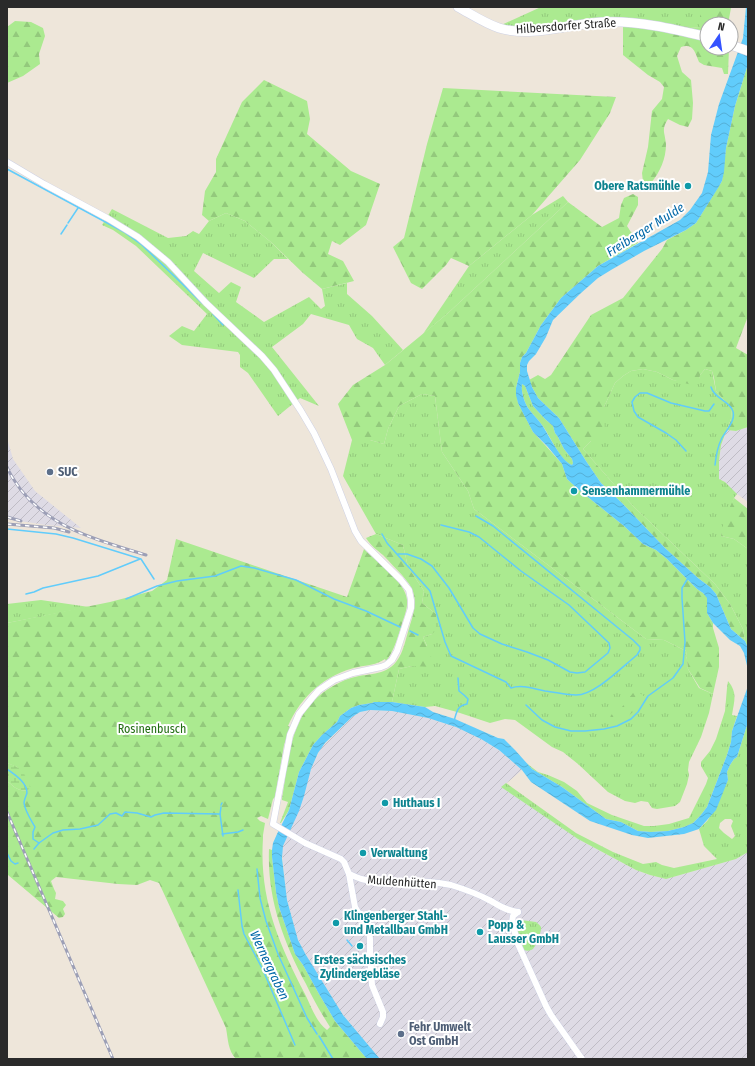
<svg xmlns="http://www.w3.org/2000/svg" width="755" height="1066" viewBox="0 0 755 1066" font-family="'Fira Sans Condensed',sans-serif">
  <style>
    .industrial { fill: url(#industrial-furrows) }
    .grass { fill: url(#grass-tufts); fill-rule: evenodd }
    .forest { fill: url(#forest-firs) }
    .wetland { fill: url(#wetland-marsh) }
    .water { fill: url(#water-waves); fill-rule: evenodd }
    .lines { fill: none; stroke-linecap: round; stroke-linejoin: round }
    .stream { stroke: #61ccfb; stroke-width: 1.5 }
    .minor-casing { stroke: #cfd2e4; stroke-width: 7 }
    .secondary-casing { stroke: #cfd2e4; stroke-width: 10 }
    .minor { stroke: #fff; stroke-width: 6 }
    .secondary { stroke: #fff; stroke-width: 9 }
    .rail-casing { stroke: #9c9fb6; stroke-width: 3 }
    .rail { stroke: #fff; stroke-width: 1.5; stroke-dasharray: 4.5; stroke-linecap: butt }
    .culture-dot { fill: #0f9aa8; stroke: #fff; stroke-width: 1.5 }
    .service-dot { fill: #5c6f8a; stroke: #fff; stroke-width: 1.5 }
    .labels { text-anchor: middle; stroke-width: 4; stroke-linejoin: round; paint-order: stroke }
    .street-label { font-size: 12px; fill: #2a2a2a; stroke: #fff }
    .culture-label { font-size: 12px; font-weight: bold; fill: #0d838f; stroke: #fff; text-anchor: start }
    .service-label { font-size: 12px; font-weight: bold; fill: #4e5e75; stroke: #fff; text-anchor: start }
    .park-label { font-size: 12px; fill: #226e12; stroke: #fff }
    .water-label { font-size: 13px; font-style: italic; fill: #0067a7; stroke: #fff }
  </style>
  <defs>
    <pattern id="industrial-furrows" width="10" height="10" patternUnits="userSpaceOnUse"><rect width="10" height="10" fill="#dedbe5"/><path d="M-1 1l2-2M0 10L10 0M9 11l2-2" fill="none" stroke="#bfbcc5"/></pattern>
    <pattern id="grass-tufts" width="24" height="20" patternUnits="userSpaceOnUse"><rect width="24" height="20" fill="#abea90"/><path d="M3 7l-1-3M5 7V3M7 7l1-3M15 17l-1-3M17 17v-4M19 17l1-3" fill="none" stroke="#93c97c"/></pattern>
    <pattern id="forest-firs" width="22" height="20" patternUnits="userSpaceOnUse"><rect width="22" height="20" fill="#abea90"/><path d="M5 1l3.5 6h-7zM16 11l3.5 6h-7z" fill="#93c97c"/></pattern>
    <pattern id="wetland-marsh" width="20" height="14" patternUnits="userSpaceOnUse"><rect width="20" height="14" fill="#abea90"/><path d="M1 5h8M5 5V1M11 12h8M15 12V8" fill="none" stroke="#93c97c"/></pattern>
    <pattern id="water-waves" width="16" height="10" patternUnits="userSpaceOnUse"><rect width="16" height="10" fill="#61ccfb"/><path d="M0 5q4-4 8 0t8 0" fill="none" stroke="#54afd7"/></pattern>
  </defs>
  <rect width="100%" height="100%" fill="#eee6da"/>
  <g class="industrial">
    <polygon points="748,427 748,502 733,491 725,482 719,479 719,461 721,445 727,430 736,431"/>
    <polygon points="7,438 13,459 35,491 81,528 46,525 7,519"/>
    <polygon points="370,710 392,711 428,718 456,727 481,739 499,750 522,770 502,787 578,839 636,870 650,875 666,879 736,859 748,852 748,1059 380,1059 343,1015 306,955 298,940 287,900 282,852 283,846 311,769 321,748 352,717 360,712"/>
  </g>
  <g class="grass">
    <polygon points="541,7 700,7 700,28 623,20 528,29 499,26"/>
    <polygon points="563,196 568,202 447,314 423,334 469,266 532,215"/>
    <polygon points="112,209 168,238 186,236 193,231 199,234 209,221 226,213 245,221 272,243 288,259 274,259 254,278 203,253 194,271 219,293 231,282 241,287 236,302 264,322 309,297 321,309 325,306 322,289 347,283 347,294 372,316 403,350 385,365 373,348 357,339 349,325 311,314 303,324 272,347 276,352 319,406 300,398 278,416 248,373 240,367 240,355 238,352 182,345 169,336 182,326 194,331 207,314 136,246 113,230 102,225"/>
    <polygon points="643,369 657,372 673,380 698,383 700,375 705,369 712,371 716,391 732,409 731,419 721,445 719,461 719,479 725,482 737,494 734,498 721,536 734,539 748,549 748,648 745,641 743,629 730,604 715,584 633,506 583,449 591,441 604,416 604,407 615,383 623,376 631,371"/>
    <path d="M522 384 525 386 533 406 545 419 553 426 555 433 558 437 564 449 572 459 573 463 572 465C560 461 550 435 542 425 538 419 532 414 528 408 524 401 521 392 522 384Z"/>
    <polygon points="422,394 435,396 442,452 468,491 474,509 646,639 664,640 686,651 688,669 699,688 713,694 709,713 701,737 689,762 688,770 689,775 687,784 680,802 675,806 657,809 652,808 648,802 641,801 635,803 625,801 608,792 578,764 563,752 552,747 515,720 505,719 490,723 457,712 435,706 425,707 392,702 399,669 412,666 427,646 423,637 432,634 436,614 422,603 424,591 408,567 403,545 376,534 343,476 352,440 370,440 384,444 388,429 399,406"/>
    <polygon points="41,600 89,607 7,623 7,604"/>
    <path d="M728 681C738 693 734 701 732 715L737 716 732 731 731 742 727 755 707 807 700 816 693 823 684 827 668 831 651 832 638 831 621 822 606 819 562 787 532 769 525 762 538 772 548 775 564 782 577 791 587 803 612 815 644 826H654L669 824 689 818 706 784 708 778 701 766V762L710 751 716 739 725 711 727 688Z"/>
    <path d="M748 722V852L736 859 666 879 650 875 636 870 578 839 501 787 506 783 576 833 613 852 643 864 656 862 662 865 674 868 717 859 704 846 699 829 708 820 728 780 727 772 730 765 734 759 737 757ZM725 819H731L733 821 731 826 735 836 732 839 724 833 719 828 720 823Z"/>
    <path d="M521 920 536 922C538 924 540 925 541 927 542 931 536 946 533 949 530 951 527 951 524 950L515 924V922Z"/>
  </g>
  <g class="forest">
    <path d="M700 7H735L731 8 728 24H707V48H729L728 74H724L722 68 704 65 699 62C695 52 693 43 681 47L677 56 682 72 691 80 693 103 692 119 688 127 680 125 668 119C661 130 665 132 666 144 666 159 660 172 651 183L643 182 642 173 648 147 652 111 662 99 664 87 660 82 648 75 623 55V20L700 28Z"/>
    <polygon points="15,21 31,22 43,28 45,36 39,54 40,64 23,76 7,83 7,27"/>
    <polygon points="748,64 748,316 736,348 748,355 748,427 736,431 727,430 731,419 732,409 716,391 714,378 712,371 705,369 700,375 699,383 692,385 673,380 657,372 643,369 631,371 623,376 615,383 604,407 605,439 591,441 583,449 633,506 715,584 730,604 743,629 745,641 731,629 716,594 710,587 698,578 665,548 622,503 601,483 586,461 559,418 538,398 532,387 529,380 538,375 545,379 551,375 591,315 623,298 662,249 667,240 686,230 696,223 722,181 726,148 735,106"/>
    <polygon points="264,80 307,101 310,119 307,134 351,171 380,184 366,225 340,245 332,241 328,254 343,261 354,281 322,289 303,273 272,243 245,221 226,213 209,221 202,215 205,191 216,172 216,159 242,102"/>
    <polygon points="443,88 616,97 610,113 580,160 532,215 469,266 451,258 446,265 422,289 411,283 393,247 404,238 427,144"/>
    <polygon points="633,194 638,197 638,205 627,226 638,243 598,266 561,298 541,325 526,353 522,357 520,363 520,372 516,388 518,403 533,432 546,446 562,464 567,479 579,490 624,526 643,544 656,550 667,559 697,589 703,593 707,597 707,613 713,623 713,628 719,648 719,667 713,694 700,688 688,669 686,651 664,640 646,639 474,509 468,491 442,452 435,396 422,394 399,406 388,429 384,444 370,440 352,440 338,404 353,385 385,365 447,314 568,202 602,227 619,218 621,205 624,198"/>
    <polygon points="734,498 748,509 748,549 734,539 721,536 724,520"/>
    <path d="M376 534 403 545 408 567 424 591 422 603 436 614V630L432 634 423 637 431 656 432 667 412 666 399 669 392 702H374L372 703 359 705 351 708 340 716 337 722 322 735 313 745 299 772 289 810 281 823H280L288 802 282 800V799C287 768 289 731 309 706 320 693 335 683 351 678 367 673 385 676 396 662 404 652 406 637 410 625 414 612 418 600 411 587 409 583 405 579 402 575 396 569 390 562 383 555 377 550 371 546 366 538Z"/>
    <path d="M176 539 347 597 364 549C376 562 406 582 407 600 408 609 403 619 401 627 397 639 394 651 386 661L385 659C376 665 368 665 358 667 326 674 301 696 288 726L290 727 284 745 275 797 273 799 268 819 261 816 257 818 260 821 265 823 263 835V838C259 898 278 942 305 994 311 1006 316 1022 327 1030L330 1027C321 1013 313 999 306 984 283 941 267 898 269 849L272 850V857L276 892 279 907 295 954 303 965 319 994 335 1021 367 1059H236C228 1051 228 1039 226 1028L159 883 150 880 137 885 118 884 56 877 51 881 54 889 56 893 55 899 63 901 66 905 63 909 65 914 63 917 59 918 8 875 7 872V781C14 787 19 792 28 790L21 771 17 767 7 763V623L110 602 152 591 167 580Z"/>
    <path d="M633 693 641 694 645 697C636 711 627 719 612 725L609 721 611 715 622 707Z"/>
  </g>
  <path class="wetland" d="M7 763C10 764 14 765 17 767 23 770 28 780 30 786L28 790C19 792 14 787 7 781Z"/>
  <g class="water">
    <path d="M746 7H748V64L735 106 726 148 724 172 722 181 718 188 696 223 686 230 644 251 611 270 598 278 581 293 553 320 546 337 536 354 529 361 527 365V371L532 387 538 398 559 418 586 461 601 483 622 503 665 548 698 578 710 587 716 594 731 629 745 641 748 648V670L744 653 740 646 730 640 713 623 707 613V598L703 593 697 589 667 559 656 550 643 544 624 526 579 490 567 479 562 464 547 446 533 432 524 415 518 403 516 395V388L520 372V363L522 357 526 353 541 325 561 298 598 266 680 220 690 210 702 193 708 172 711 135 719 104 743 38ZM522 384 525 386 533 406 545 419 553 426 555 433 558 437 564 449 572 459 573 463 572 465C561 461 549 435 542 425 538 419 532 414 528 408 524 401 521 392 522 384Z"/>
    <polygon points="748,686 748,722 737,757 734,759 730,765 727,772 728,780 716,810 699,829 684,834 648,838 632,835 590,821 531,782 522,770 499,750 481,739 456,727 428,718 392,711 370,710 360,712 352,717 325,743 318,753 311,769 304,796 299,811 283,846 282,858 287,900 298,940 306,955 343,1015 380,1059 367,1059 335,1021 319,994 303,965 295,954 279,907 276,892 272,857 272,850 273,843 277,834 289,810 299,772 313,745 322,735 337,722 340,716 351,708 359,705 372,703 374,702 392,702 425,707 433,712 455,719 498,738 504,739 515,750 532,769 562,787 606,819 621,822 638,831 651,832 668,831 684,827 693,823 700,816 707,807 727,755 731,742 732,731"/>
  </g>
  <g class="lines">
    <g class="stream">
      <polyline points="7,169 124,232 142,245 202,303"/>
      <polyline points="68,223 78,208"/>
      <polyline points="61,234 67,225"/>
      <polyline points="213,314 223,325"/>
      <path d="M711 387C714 398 727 400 732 409 738 420 724 432 721 440 717 448 716 456 715 465"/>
      <polyline points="686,451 676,440 666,433 638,417 634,411 632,402 635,397 640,393 647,393 671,403 705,411 709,411 714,404"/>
      <polyline points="7,529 56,534 73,538 141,559 154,579"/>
      <path d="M382 534 387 543 430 591 445 642 451 656 506 682 511 688C522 684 534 689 545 691 555 692 566 695 576 695 595 695 622 667 637 655L640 650V647L633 640 493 526 476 516"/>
      <polyline points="398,554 407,554 421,559 432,566 449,588 473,628 480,634 502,644 527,652 548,660 570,672 577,673 585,672 608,653 610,648 609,643 569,605 521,571 479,537 469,532 441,525"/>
      <polyline points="26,594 34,592 43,588 98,576 140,559"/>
      <polyline points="126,599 157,586 177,581 215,576 241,566 254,568 296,580 334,599 366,611 400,627"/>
      <polyline points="410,631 418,635"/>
      <polyline points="526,705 542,720 555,727 571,731 585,731 604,729 617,726 631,719 638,712 648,696 673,678 683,664 685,642 682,598 682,588 688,578"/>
      <path d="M454 721C457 711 457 706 467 704L468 699 464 695 459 691 458 678"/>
      <path d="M7 769C15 775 27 782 27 793 26 796 24 800 24 803 25 811 31 820 35 827L33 832V839L39 843 53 833 63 830 80 829 98 825 110 814 116 813 122 816 125 812 137 813 151 817 155 815 164 813 220 814"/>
      <polyline points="221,805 222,803"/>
      <polyline points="221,807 220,814 223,836"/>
      <polyline points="222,834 238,832 243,830"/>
      <polyline points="34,849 39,843"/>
      <polyline points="7,853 11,861 15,864 18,863"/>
      <polyline points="257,869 260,898 266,921 278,954 307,1018 317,1034"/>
      <polyline points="238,890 242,926 244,934 263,970 295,1045"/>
      <polyline points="347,940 352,946"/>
      <polyline points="319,1036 333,1059"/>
    </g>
    <defs>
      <g id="minor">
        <path d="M7 162 44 184 107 218 138 237 168 262 206 303 262 356 274 370 301 411 314 433 331 469 355 531 361 541 401 580 409 590 411 600V608L397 651 392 660 386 665 381 667 353 673 334 680 319 690 312 698 299 714 290 735 273 824 305 843 341 859 344 862 349 874C354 876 360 879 366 880 379 883 392 881 405 881 420 881 436 882 451 885 464 889 478 894 491 901 500 906 507 911 518 912"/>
        <polyline points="349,874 355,907 361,917 368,926 369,930 370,939 370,954 372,985 383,1012 383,1017 380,1024"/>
        <polyline points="518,912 513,916 512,922 518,944 546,1006 551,1015 582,1059"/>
      </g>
      <g id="secondary">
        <path d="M458 7C471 14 484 23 499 28 531 38 569 24 602 22 636 20 674 29 707 37"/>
        <polyline points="731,45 748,51"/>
      </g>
    </defs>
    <use href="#minor" class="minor-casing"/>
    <use href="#secondary" class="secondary-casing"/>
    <use href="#minor" class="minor"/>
    <use href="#secondary" class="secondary"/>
    <defs>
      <g id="rail">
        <path d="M7 467C10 475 16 483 21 490 53 530 101 541 146 555"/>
        <polyline points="7,517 21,521"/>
        <polyline points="7,524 54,528 69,532"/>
        <polyline points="7,812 113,1059"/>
      </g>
    </defs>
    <use href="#rail" class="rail-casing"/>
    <use href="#rail" class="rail"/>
  </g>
  <g class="culture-dot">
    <circle cx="688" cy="186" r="4"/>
    <circle cx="574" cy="491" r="4"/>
    <circle cx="385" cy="803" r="4"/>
    <circle cx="363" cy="853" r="4"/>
    <circle cx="336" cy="923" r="4"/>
    <circle cx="480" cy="932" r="4"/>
    <circle cx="360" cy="946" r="4"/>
  </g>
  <g class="service-dot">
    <circle cx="50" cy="472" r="4"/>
    <circle cx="401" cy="1034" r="4"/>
  </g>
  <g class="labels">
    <g class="street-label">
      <text transform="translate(566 26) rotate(-4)" y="4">Hilbersdorfer Straße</text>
      <text transform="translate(402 882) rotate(4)" y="4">Muldenhütten</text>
    </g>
    <g class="culture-label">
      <text x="680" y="190" text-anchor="end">Obere Ratsmühle</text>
      <text x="582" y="495">Sensenhammermühle</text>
      <text x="393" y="807">Huthaus I</text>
      <text x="371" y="857">Verwaltung</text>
      <text x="344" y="920">Klingenberger Stahl-<tspan x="344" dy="14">und Metallbau GmbH</tspan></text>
      <text x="488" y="929">Popp &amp;<tspan x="488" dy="14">Lausser GmbH</tspan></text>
      <text x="360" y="964" text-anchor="middle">Erstes sächsisches<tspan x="360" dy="14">Zylindergebläse</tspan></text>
    </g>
    <g class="service-label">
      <text x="58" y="476">SUC</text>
      <text x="409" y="1031">Fehr Umwelt<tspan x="409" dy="14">Ost GmbH</tspan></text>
    </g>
    <g class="park-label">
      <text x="152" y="733">Rosinenbusch</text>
    </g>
    <g class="water-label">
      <text transform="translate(645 229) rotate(-32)" y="5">Freiberger Mulde</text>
      <text transform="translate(270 965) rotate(65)" y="5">Wernergraben</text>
    </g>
  </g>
  <rect width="755" height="1066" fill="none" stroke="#2a2a2a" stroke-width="16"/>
  <g transform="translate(719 36) rotate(13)"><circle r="19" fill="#ffffff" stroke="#aaaaaa"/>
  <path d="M0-3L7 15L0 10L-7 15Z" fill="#3553ff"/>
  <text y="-6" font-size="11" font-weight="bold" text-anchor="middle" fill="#2a2a2a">N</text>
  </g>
</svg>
